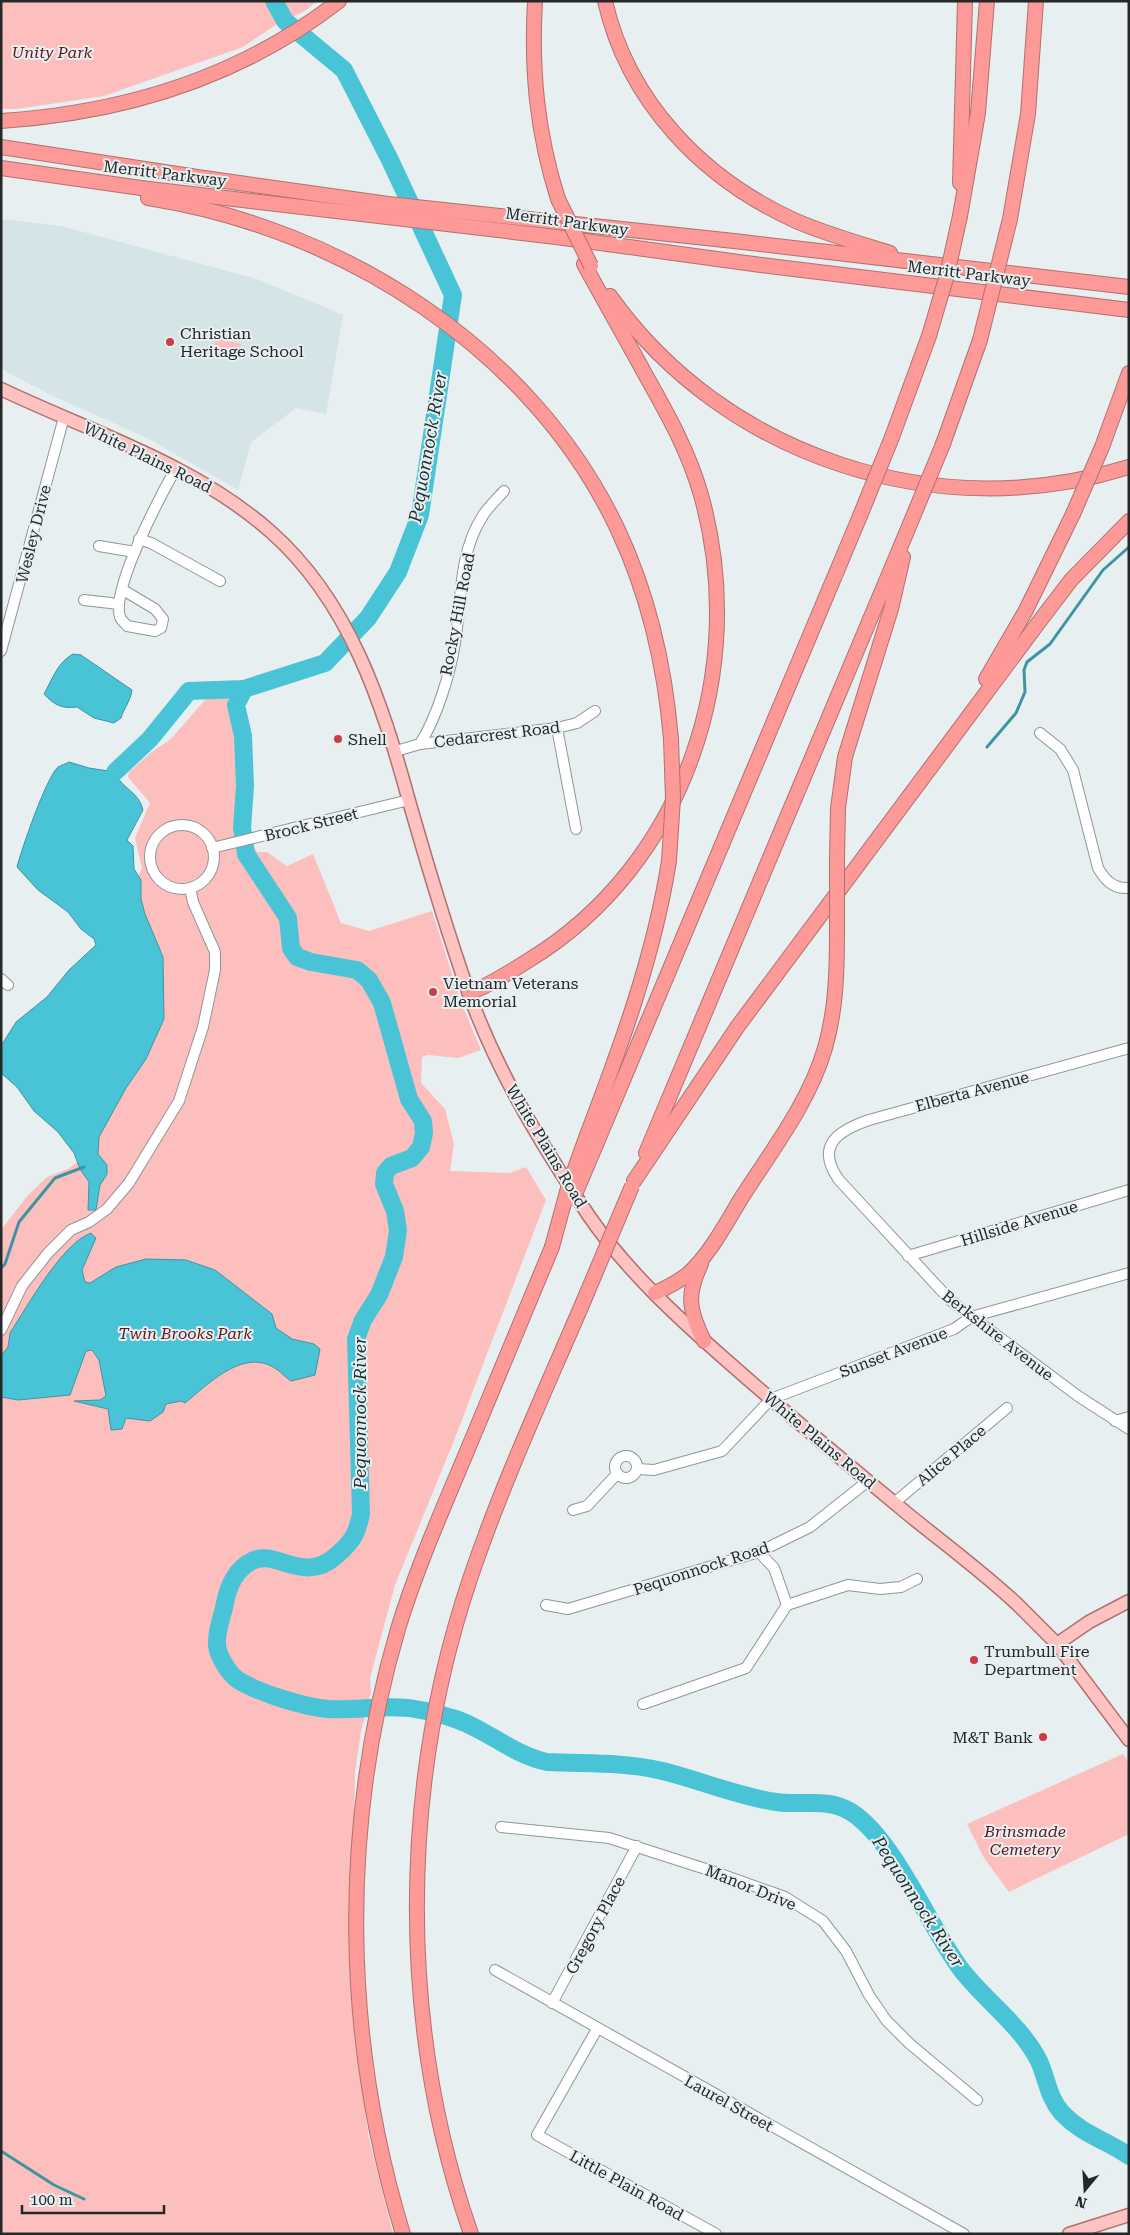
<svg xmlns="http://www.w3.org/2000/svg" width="1130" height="2235" viewBox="0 0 1130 2235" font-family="'Roboto Serif',serif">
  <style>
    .built { fill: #d4e4e7 }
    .green { fill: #fdbfbd }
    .water { fill: #49c4d6; stroke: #3e95a2 }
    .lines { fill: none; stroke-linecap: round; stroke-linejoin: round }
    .stream { stroke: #3e95a2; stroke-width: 3 }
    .river { stroke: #49c4d6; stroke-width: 18 }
    .minor-casing { stroke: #8f9697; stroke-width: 12 }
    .major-casing { stroke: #b17170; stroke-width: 15 }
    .highway-casing { stroke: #b17170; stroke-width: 16 }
    .minor { stroke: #fff; stroke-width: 10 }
    .major { stroke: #fec2c1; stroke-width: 12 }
    .highway { stroke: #fd9997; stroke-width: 14 }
    .highway-bridge-casing { stroke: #b17170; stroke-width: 16; stroke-linecap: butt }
    .highway-bridge { stroke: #fd9997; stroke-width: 14 }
    .poi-dot { fill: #cb3b46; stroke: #e7eff0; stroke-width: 2 }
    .labels { text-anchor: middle; stroke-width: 4; stroke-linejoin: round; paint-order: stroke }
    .park-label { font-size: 16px; font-style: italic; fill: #65161d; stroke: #e7eff0 }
    .street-label { font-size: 16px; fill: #252829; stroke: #e7eff0 }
    .poi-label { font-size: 16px; fill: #252829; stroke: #e7eff0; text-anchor: start }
    .water-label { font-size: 18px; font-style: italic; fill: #1c3134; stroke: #e7eff0 }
  </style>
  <rect width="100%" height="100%" fill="#e7eff0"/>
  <polygon class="built" points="1,219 61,226 257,279 343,315 326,414 296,408 251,442 238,490 147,438 51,395 1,369"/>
  <g class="green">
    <polygon points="1,1 317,1 305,11 277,24 243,47 104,96 17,109 1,109"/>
    <polygon points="216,338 241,344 237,358 212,352"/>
    <polygon points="227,696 232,709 247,834 257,852 267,852 287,866 313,854 341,923 369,931 432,911 460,1000 481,1050 458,1058 428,1055 422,1057 421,1083 445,1109 454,1144 450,1171 510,1173 526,1167 546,1200 453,1443 395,1585 370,1678 371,1692 361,1731 355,1772 351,1959 354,2031 369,2139 393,2234 1,2234 1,1230 28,1195 47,1177 68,1169 90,1153 134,884 142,868 135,838 150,803 128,777 129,772 153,751 171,739 205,700"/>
    <polygon points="1123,1754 1129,1763 1129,1834 1009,1892 984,1858 967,1824"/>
  </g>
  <g class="water">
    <path d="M73 654 81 655 132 690C131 700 124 708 121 718L114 723 94 718 77 707C62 709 54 705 44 694 53 678 57 663 73 654Z"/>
    <path d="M69 762 89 768 115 772C120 788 139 791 143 810L127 840 133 846 134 869 141 880V899L145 914 163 957 164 1019 146 1059 126 1088 99 1137 98 1154 107 1165V1174L100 1185 96 1210H88L89 1182 80 1169 74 1153 58 1132 34 1111 17 1087 1 1073V1046L16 1022 47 997 69 970 96 945 94 939 81 929 68 912 38 890 17 867C22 848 46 778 58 767 61 765 66 764 69 762Z"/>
    <path d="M91 1233 96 1238 82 1270 85 1282 90 1283 116 1267 146 1259 186 1260 215 1270 272 1314 276 1328 292 1339 314 1344 320 1349 315 1375 291 1381C284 1376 277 1368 269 1365 239 1352 206 1386 185 1403L181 1401 166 1404 163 1412 150 1421 126 1418 122 1429 111 1430 108 1409 74 1401 100 1400 106 1396 99 1360 92 1350 86 1351 70 1395 18 1400 1 1397V1356L8 1347 10 1333C27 1307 62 1243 91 1233Z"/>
  </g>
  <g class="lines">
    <g class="stream">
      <polyline points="987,747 1016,713 1025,692 1024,670 1027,662 1050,644 1103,570 1129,547"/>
      <polyline points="1,1268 5,1264 19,1222 55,1178 84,1167"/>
      <polyline points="1,2151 54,2185 84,2199"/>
    </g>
    <g class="river">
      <path d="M244 689 236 705 243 736 245 786 242 828 246 854 288 918 291 948 297 957 311 962 357 970 369 980 382 1003 409 1099 423 1121 424 1133 421 1147 412 1158 391 1166 385 1173 384 1184 395 1211 398 1230 394 1257 379 1295 363 1320 356 1339 361 1514C357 1534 352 1542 337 1555 303 1586 276 1548 252 1561 234 1570 227 1589 224 1608 221 1619 216 1633 217 1645 218 1656 229 1674 238 1680 259 1693 304 1707 328 1709 357 1711 387 1704 415 1709 427 1711 440 1714 452 1718 486 1728 512 1755 547 1762 583 1764 623 1762 658 1770 698 1779 735 1796 776 1802 802 1806 827 1797 851 1812 893 1838 929 1926 960 1968 984 2000 1020 2024 1039 2061 1047 2079 1048 2097 1062 2113 1084 2136 1105 2139 1129 2156"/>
      <polyline points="115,772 150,739 189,691 244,689 325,663 368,618 398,572 420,515 453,295 390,160 344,70 285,21 274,1"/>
    </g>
    <defs>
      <g id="minor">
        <polyline points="139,539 151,543 220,581"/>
        <polyline points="99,546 135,552"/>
        <path d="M123 590 155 609 163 619 161 628 155 631 127 626C125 623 121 620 120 617 111 588 161 495 176 468"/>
        <polyline points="84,600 119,604"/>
        <polyline points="1,651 64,417"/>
        <polyline points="557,728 576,829"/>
        <path d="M1040 733 1060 749 1073 770 1098 868C1105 880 1113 889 1129 888"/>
        <path d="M420 744C437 717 450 674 455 643 462 601 458 555 482 517 487 508 497 499 504 491"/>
        <polyline points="396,751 420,744 557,728 577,723 595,711"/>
        <circle cx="182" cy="857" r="32"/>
        <polyline points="212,848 409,800"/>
        <polyline points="1,979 8,985"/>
        <path d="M1129 1048 869 1120C837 1131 815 1146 839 1180L951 1301 1078 1396 1129 1429"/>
        <polyline points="908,1256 1129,1190"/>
        <polyline points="1,1330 22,1286 48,1253 71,1230 89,1222 107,1209 129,1183 179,1101 203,1027 215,970 215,952 193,902 190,888"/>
        <polyline points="1115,1421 1129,1417"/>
        <circle cx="626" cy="1467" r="11"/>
        <polyline points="637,1469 654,1470 722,1451 771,1399 954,1329 971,1317 1129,1273"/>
        <polyline points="894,1503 1007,1408"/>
        <polyline points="573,1510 587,1506 617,1474"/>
        <polyline points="759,1552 774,1568 787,1605 848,1585 880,1589 901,1587 917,1579"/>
        <polyline points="546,1605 568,1609 759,1552 810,1527 868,1481"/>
        <polyline points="643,1704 746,1668 787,1605"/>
        <polyline points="501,1827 609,1838 712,1871 785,1897 823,1921 846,1951 869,1995 886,2020 910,2044 977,2100"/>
        <polyline points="495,1970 964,2234"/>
        <polyline points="552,2003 637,1846"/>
        <polyline points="597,2029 537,2135 716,2234"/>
      </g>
      <g id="major">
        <path d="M1 389C93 433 193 463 271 532 350 602 382 703 409 801 427 864 446 928 468 991 497 1072 541 1144 589 1216 626 1270 677 1317 726 1360 786 1413 847 1464 909 1515 946 1545 984 1573 1018 1605L1057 1644 1129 1740"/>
        <polyline points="1057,1644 1089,1622 1129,1601"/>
        <polyline points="1069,2234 1129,2215"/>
      </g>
      <g id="highway">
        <path d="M535 1C531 70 537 133 558 199"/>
        <path d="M605 1C628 102 703 179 796 221 826 234 858 243 890 253"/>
        <path d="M1 121C124 113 241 77 339 1"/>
        <polyline points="1,147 197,177 388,204 734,241 1129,287"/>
        <polyline points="1,168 141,188 556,237 761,265 1129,310"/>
        <polyline points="960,183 965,1"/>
        <path d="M148 198C342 228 533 349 618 530 648 594 665 668 671 739"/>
        <polyline points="960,216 978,113 987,1"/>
        <polyline points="1010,219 1028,114 1036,1"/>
        <path d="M610 296C725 458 939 527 1129 467"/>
        <polyline points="892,437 929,336"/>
        <polyline points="943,444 980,340"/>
        <polyline points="1102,447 1129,373"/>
        <polyline points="986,679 1025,612 1073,514"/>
        <polyline points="837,858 838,808 845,757 891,609 903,557"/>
        <path d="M469 993C490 985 510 972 529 960 685 865 750 669 701 495 689 452 667 413 645 374 625 337 604 301 584 264"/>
        <path d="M587 1135C621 1046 654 956 669 861"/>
        <polyline points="598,1140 860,516"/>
        <polyline points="646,1153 910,524"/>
        <polyline points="634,1181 738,1026 1039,622 1071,580 1129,521"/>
        <path d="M701 1264C686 1295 689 1310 704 1341"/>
        <path d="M655 1293C666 1288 678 1282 688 1274 711 1253 726 1223 742 1197 772 1150 809 1103 825 1048 836 1010 837 972 837 932"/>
        <path d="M403 2234C343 2038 340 1826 398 1629 416 1570 441 1513 465 1456 494 1386 523 1317 552 1247"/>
        <path d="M471 2234C398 2025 400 1787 470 1579 503 1481 547 1387 587 1293"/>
      </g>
    </defs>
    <use href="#minor" class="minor-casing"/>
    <use href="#major" class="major-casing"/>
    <use href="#highway" class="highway-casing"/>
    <use href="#minor" class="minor"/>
    <use href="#major" class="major"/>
    <use href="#highway" class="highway"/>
    <defs>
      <g id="highway-bridge">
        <polyline points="558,199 591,266"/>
        <polyline points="929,336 947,275 960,216"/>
        <polyline points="980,340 1010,219"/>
        <polyline points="1073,514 1102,447"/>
        <polyline points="860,516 892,437"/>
        <polyline points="910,524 943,444"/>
        <polyline points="837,858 837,932"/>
        <polyline points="669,861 673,798 671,739"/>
        <polyline points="573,1199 598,1140"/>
        <polyline points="552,1247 568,1188 587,1135"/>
        <polyline points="587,1293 632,1186"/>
      </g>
    </defs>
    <use href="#highway-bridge" class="highway-bridge-casing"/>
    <use href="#highway-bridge" class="highway-bridge"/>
  </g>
  <g class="poi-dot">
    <circle cx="170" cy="342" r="5"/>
    <circle cx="338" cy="739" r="5"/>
    <circle cx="433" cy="992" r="5"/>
    <circle cx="974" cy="1660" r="5"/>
    <circle cx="1043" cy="1737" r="5"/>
  </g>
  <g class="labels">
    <g class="park-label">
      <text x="52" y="58">Unity Park</text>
      <text x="185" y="1339">Twin Brooks Park</text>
      <text x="1025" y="1837">Brinsmade<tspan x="1025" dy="18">Cemetery</tspan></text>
    </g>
    <g class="street-label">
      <text transform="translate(165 173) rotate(7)" y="6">Merritt Parkway</text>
      <text transform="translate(567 221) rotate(8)" y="6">Merritt Parkway</text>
      <text transform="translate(969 273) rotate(7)" y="6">Merritt Parkway</text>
      <text transform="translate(148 457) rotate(26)" y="6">White Plains Road</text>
      <text transform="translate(33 534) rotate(-76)" y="6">Wesley Drive</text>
      <text transform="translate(457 614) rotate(-79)" y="6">Rocky Hill Road</text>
      <text transform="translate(497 734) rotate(-7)" y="6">Cedarcrest Road</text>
      <text transform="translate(311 824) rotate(-14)" y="6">Brock Street</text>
      <text transform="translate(972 1091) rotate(-15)" y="6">Elberta Avenue</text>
      <text transform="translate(547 1146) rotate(59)" y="6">White Plains Road</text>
      <text transform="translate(1019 1223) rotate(-17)" y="6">Hillside Avenue</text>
      <text transform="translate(998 1335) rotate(38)" y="6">Berkshire Avenue</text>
      <text transform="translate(893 1352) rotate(-21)" y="6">Sunset Avenue</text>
      <text transform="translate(820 1440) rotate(40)" y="6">White Plains Road</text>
      <text transform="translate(951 1455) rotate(-40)" y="6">Alice Place</text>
      <text transform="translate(701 1568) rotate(-18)" y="6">Pequonnock Road</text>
      <text transform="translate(751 1887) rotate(22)" y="6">Manor Drive</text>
      <text transform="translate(595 1925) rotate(-62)" y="6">Gregory Place</text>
      <text transform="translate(729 2103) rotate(29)" y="6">Laurel Street</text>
      <text transform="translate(627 2185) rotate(29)" y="6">Little Plain Road</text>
    </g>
    <g class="poi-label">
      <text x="180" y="339">Christian<tspan x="180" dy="18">Heritage School</tspan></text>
      <text x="348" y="745">Shell</text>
      <text x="443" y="989">Vietnam Veterans<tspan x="443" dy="18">Memorial</tspan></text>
      <text x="984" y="1657">Trumbull Fire<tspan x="984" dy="18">Department</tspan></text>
      <text x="1033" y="1743" text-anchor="end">M&amp;T Bank</text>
    </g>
    <g class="water-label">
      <text transform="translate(428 447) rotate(-80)" y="6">Pequonnock River</text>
      <text transform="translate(360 1413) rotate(-90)" y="6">Pequonnock River</text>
      <text transform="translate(918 1902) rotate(57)" y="6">Pequonnock River</text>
    </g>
  </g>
  <rect width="1130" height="2235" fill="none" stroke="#252829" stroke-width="5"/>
  <g transform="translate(1085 2190) rotate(198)" stroke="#e7eff0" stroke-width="4" paint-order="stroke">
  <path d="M0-4L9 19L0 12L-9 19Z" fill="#252829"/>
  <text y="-8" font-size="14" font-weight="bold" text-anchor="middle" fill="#252829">N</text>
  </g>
  <path d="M22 2205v8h142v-8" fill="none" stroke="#252829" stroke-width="2.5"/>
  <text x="30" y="2205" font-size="15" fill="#252829" stroke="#e7eff0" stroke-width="4" paint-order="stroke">100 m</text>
</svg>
